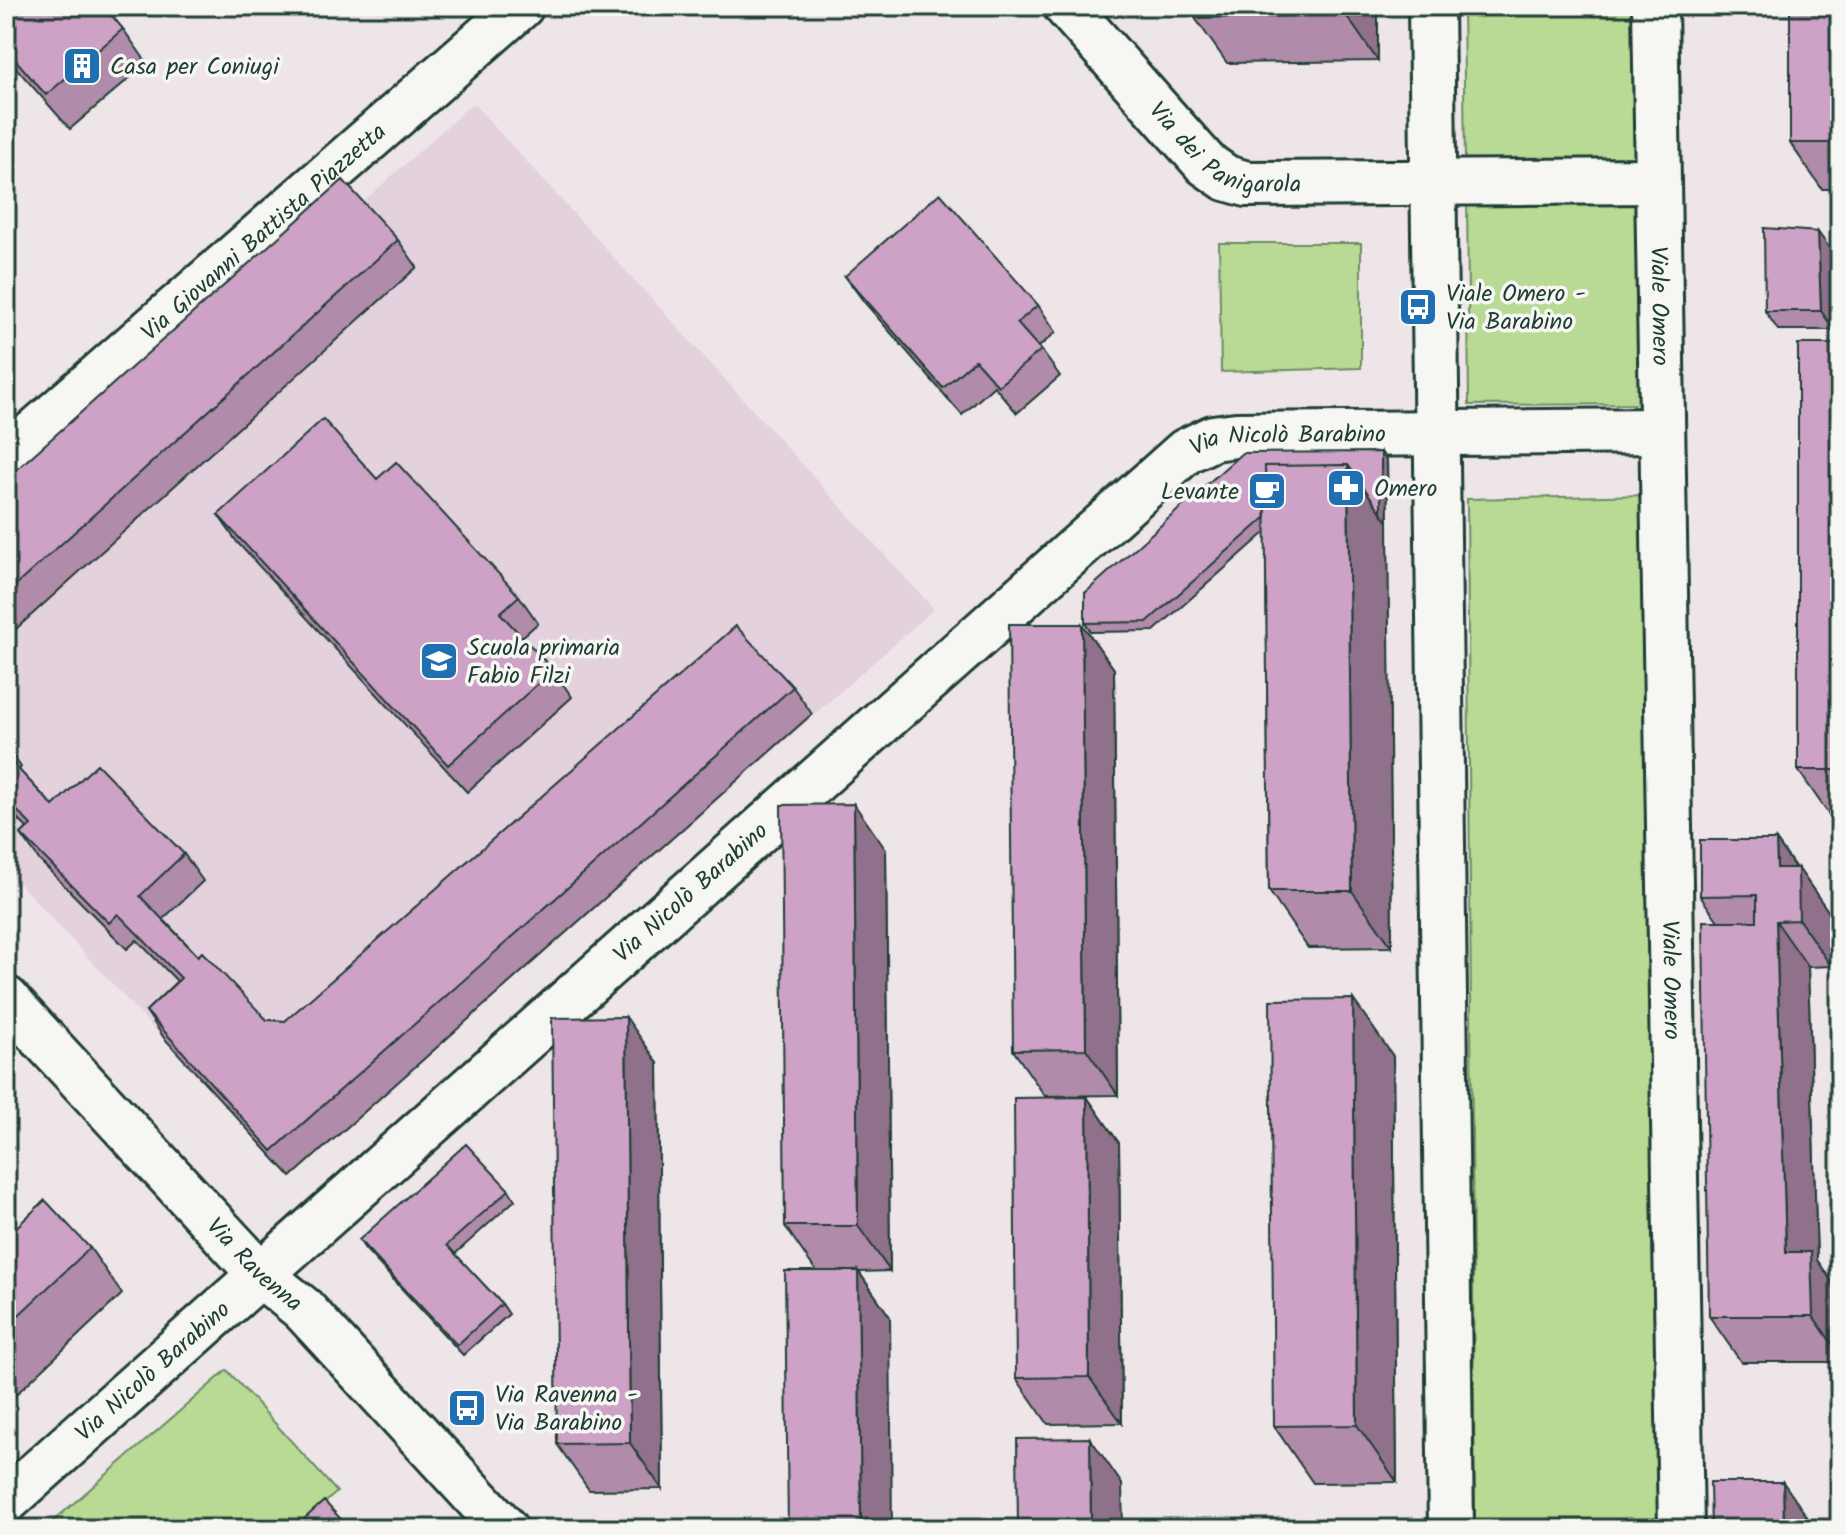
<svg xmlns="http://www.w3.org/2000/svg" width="1846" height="1535" viewBox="0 0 1846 1535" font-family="Kalam,sans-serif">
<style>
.built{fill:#e4d1de}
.green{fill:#b8da94;stroke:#6c8c64;stroke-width:2}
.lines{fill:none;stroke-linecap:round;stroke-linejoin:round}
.minor-casing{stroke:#1f3d34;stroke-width:50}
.minor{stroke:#f6f6f2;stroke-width:44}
.wall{fill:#b18baa;stroke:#1f3d34;stroke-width:2}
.shaded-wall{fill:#90718b;stroke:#1f3d34;stroke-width:2}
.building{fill:#cea2c6;stroke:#1f3d34;stroke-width:2}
.labels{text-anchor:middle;stroke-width:7;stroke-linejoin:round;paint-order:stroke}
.poi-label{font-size:24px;fill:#1f3d34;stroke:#f6f6f2;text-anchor:start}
.street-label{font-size:24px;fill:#1f3d34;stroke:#f6f6f2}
</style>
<rect width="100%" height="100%" fill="#eee5e9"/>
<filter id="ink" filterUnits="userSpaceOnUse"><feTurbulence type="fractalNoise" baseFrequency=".0125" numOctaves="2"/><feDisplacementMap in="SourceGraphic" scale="16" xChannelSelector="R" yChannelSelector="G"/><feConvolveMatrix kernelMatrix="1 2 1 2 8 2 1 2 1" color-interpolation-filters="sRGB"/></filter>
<g filter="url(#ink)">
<path class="built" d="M473,103L934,609L291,1177L6,869V523Z"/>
<path class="green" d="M1463,6H1639L1641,164H1465Z
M1640,192L1641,404L1469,405L1467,194Z
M1219,243H1361V368L1221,372Z
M1647,495L1662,1529H1475L1467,499Z
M227,1370L337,1492L295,1529H44Z"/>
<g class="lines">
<defs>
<g id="minor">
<path id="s1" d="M1066,6L1206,164L1226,178L1247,184L1657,181"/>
<path d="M1431,6L1451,1529"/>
<path id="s2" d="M1655,6L1681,1529"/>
<path id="s3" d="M6,457L521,6"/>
<path id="s4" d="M6,999L262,1276L303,1309L505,1529"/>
<path id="s5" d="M6,1501L1186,451L1213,438L1236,435L1661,431"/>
</g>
</defs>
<use href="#minor" class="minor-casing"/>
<use href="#minor" class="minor"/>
</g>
<path class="wall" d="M6,6L123,29L147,63L70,129L17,69L6,53Z
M1195,6H1378V61L1227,63L1195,18Z
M1840,6V189H1822L1790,143Z
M398,240L417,267L6,638V479Z
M1831,250L1834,330H1778L1765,311Z
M845,276L1038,305L1056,332L1039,347L1060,376L1017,413L994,386L962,415L864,302Z
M1840,344V816H1830L1798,770Z
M1381,452L1387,461L1392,947L1308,948L1269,891L1266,532L1154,631L1091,632L1085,623V593Z
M377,479L519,596L538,623L522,637L553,670L572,697L467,792L237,542L218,515Z
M1082,624L1114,669L1118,1095L1045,1096L1013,1050Z
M793,687L812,714L291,1177L164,1038L146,1011L177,981L137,940L127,949L40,861L21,834L27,828L6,807V746L21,767L19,770L53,806L184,854L203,881L163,919L198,956L267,1020L285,1021Z
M1776,840L1796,868H1798L1830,914L1831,966L1808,967L1817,1260L1840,1293V1362H1741L1709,1316L1718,921L1700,896Z
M886,850L890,1271L859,1272L890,1317L816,1271L785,1226Z
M1393,1056L1397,1482L1313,1483L1274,1426Z
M658,1063L662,1489L589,1490L557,1444Z
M1087,1097L1119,1143L1122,1423L1048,1424L1016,1378Z
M509,1190L515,1200L455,1254L502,1304L509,1314L463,1355L365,1249L359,1240Z
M6,1237L90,1248L122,1294L6,1404Z"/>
<path class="shaded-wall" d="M1346,6H1378V61L1346,15Z
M1818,232L1831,250L1834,330L1821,311Z
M1381,452L1387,461L1388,522L1381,512Z
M1348,465L1388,522L1392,947L1352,891Z
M1082,624L1114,669L1118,1095L1086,1049Z
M854,804L886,850L890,1271L858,1226Z
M1776,840L1798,872V868L1830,914L1831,966L1799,920L1777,868Z
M1776,921L1808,967L1817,1260L1840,1293V1355L1813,1316L1786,1252Z
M1353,999L1393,1056L1397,1482L1357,1425Z
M626,1017L658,1063L662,1489L630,1443Z
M1087,1097L1119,1143L1122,1423L1089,1377Z
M858,1271L890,1317L892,1529H861Z
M1090,1438L1122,1484L1123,1529H1091Z
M1783,1482L1815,1528V1529H1784Z"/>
<path class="building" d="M6,6H104L123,29L46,95L6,49Z
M1195,6H1346V15L1195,18Z
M1790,6H1840V143H1790Z
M343,180L398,240L6,594V479Z
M940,193L1038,305L1017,323L1041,350L998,386L975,360L943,388L845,276Z
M1764,228L1818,232L1821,311H1765Z
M1798,344H1840V770H1798Z
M323,419L377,479L396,462L519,596L500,613L553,670L448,765L218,515Z
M1381,452V512L1348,465L1265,466L1266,517L1147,622L1085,623V593L1242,453Z
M1348,465L1352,891H1269L1265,466Z
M1009,624H1082L1086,1049L1013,1050Z
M736,626L793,687L272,1151L146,1011L181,978L118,914L109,923L21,834L31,825L6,799V756L53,806L97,764L184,854L140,896L198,956L202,952L267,1020L285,1021Z
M854,804L858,1226H785L781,805Z
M1700,840H1776L1777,868H1798L1799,920L1776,921L1786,1252H1811L1813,1316H1709L1703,921H1757V895L1700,896Z
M1353,999L1357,1425L1274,1426L1270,1000Z
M626,1017L630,1443L557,1444L552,1018Z
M1087,1097L1089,1377L1016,1378L1014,1098Z
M466,1144L509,1190L447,1245L502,1304L457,1345L359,1240Z
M45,1200L90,1248L6,1327V1237Z
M785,1271H858L861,1529H788Z
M1090,1438L1091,1529H1018L1017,1439Z
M1710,1482H1783L1784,1529H1711Z
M324,1501L350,1529H293Z
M1338,1527V1529H1298V1528Z"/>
</g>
<defs>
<symbol id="building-square" viewBox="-11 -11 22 22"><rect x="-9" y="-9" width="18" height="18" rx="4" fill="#1f6fb2" stroke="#f6f6f2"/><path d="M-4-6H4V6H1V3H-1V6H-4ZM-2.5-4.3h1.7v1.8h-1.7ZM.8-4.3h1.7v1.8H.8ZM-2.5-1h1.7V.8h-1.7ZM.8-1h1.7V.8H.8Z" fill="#fff"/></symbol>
<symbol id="bus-square" viewBox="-11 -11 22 22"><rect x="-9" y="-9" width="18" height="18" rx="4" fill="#1f6fb2" stroke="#f6f6f2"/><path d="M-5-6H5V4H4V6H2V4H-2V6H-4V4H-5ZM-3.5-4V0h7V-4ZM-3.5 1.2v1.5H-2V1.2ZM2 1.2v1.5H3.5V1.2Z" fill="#fff"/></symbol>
<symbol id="pharmacy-square" viewBox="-11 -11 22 22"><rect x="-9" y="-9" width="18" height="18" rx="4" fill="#1f6fb2" stroke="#f6f6f2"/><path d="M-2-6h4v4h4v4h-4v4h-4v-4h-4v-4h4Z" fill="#fff"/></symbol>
<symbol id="cafe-square" viewBox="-11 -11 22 22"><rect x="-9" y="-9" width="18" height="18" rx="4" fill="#1f6fb2" stroke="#f6f6f2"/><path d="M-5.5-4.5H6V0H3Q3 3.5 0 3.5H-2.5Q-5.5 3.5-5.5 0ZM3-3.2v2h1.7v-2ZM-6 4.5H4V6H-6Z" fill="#fff"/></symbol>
<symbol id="school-square" viewBox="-11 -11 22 22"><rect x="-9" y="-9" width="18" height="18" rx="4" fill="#1f6fb2" stroke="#f6f6f2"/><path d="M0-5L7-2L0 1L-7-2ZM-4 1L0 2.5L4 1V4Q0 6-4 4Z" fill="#fff"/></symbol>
</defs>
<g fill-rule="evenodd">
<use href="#building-square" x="60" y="44" width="44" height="44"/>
<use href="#bus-square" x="1396" y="285" width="44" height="44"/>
<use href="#pharmacy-square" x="1324" y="466" width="44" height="44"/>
<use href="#cafe-square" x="1245" y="469" width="44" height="44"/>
<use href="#school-square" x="417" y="639" width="44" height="44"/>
<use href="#bus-square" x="445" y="1386" width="44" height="44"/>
</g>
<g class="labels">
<g class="poi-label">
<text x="110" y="74">Casa per Coniugi</text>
<text x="1446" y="301">Viale Omero -<tspan x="1446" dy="28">Via Barabino</tspan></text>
<text x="1374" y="496">Omero</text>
<text x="1239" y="499" text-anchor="end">Levante</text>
<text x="467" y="655">Scuola primaria<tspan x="467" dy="28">Fabio Filzi</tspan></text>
<text x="495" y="1402">Via Ravenna -<tspan x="495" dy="28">Via Barabino</tspan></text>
</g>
<g class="street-label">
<text dy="8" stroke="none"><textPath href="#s1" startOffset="222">Via dei Panigarola</textPath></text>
<text dy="8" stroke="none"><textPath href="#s3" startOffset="342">Via Giovanni Battista Piazzetta</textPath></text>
<text dy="8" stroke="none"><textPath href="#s2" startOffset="300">Viale Omero</textPath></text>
<text dy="8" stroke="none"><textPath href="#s5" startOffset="1684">Via Nicolò Barabino</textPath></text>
<text dy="8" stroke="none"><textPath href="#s5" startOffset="916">Via Nicolò Barabino</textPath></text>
<text dy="8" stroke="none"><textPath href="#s2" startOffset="974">Viale Omero</textPath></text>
<text dy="8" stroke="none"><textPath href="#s4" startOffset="364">Via Ravenna</textPath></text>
<text dy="8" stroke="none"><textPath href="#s5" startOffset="196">Via Nicolò Barabino</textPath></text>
</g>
</g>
<rect width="1846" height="1535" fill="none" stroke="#f6f6f2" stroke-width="32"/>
<rect x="16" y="16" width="1814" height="1503" fill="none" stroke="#1f3d34" stroke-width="3" filter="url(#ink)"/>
</svg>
